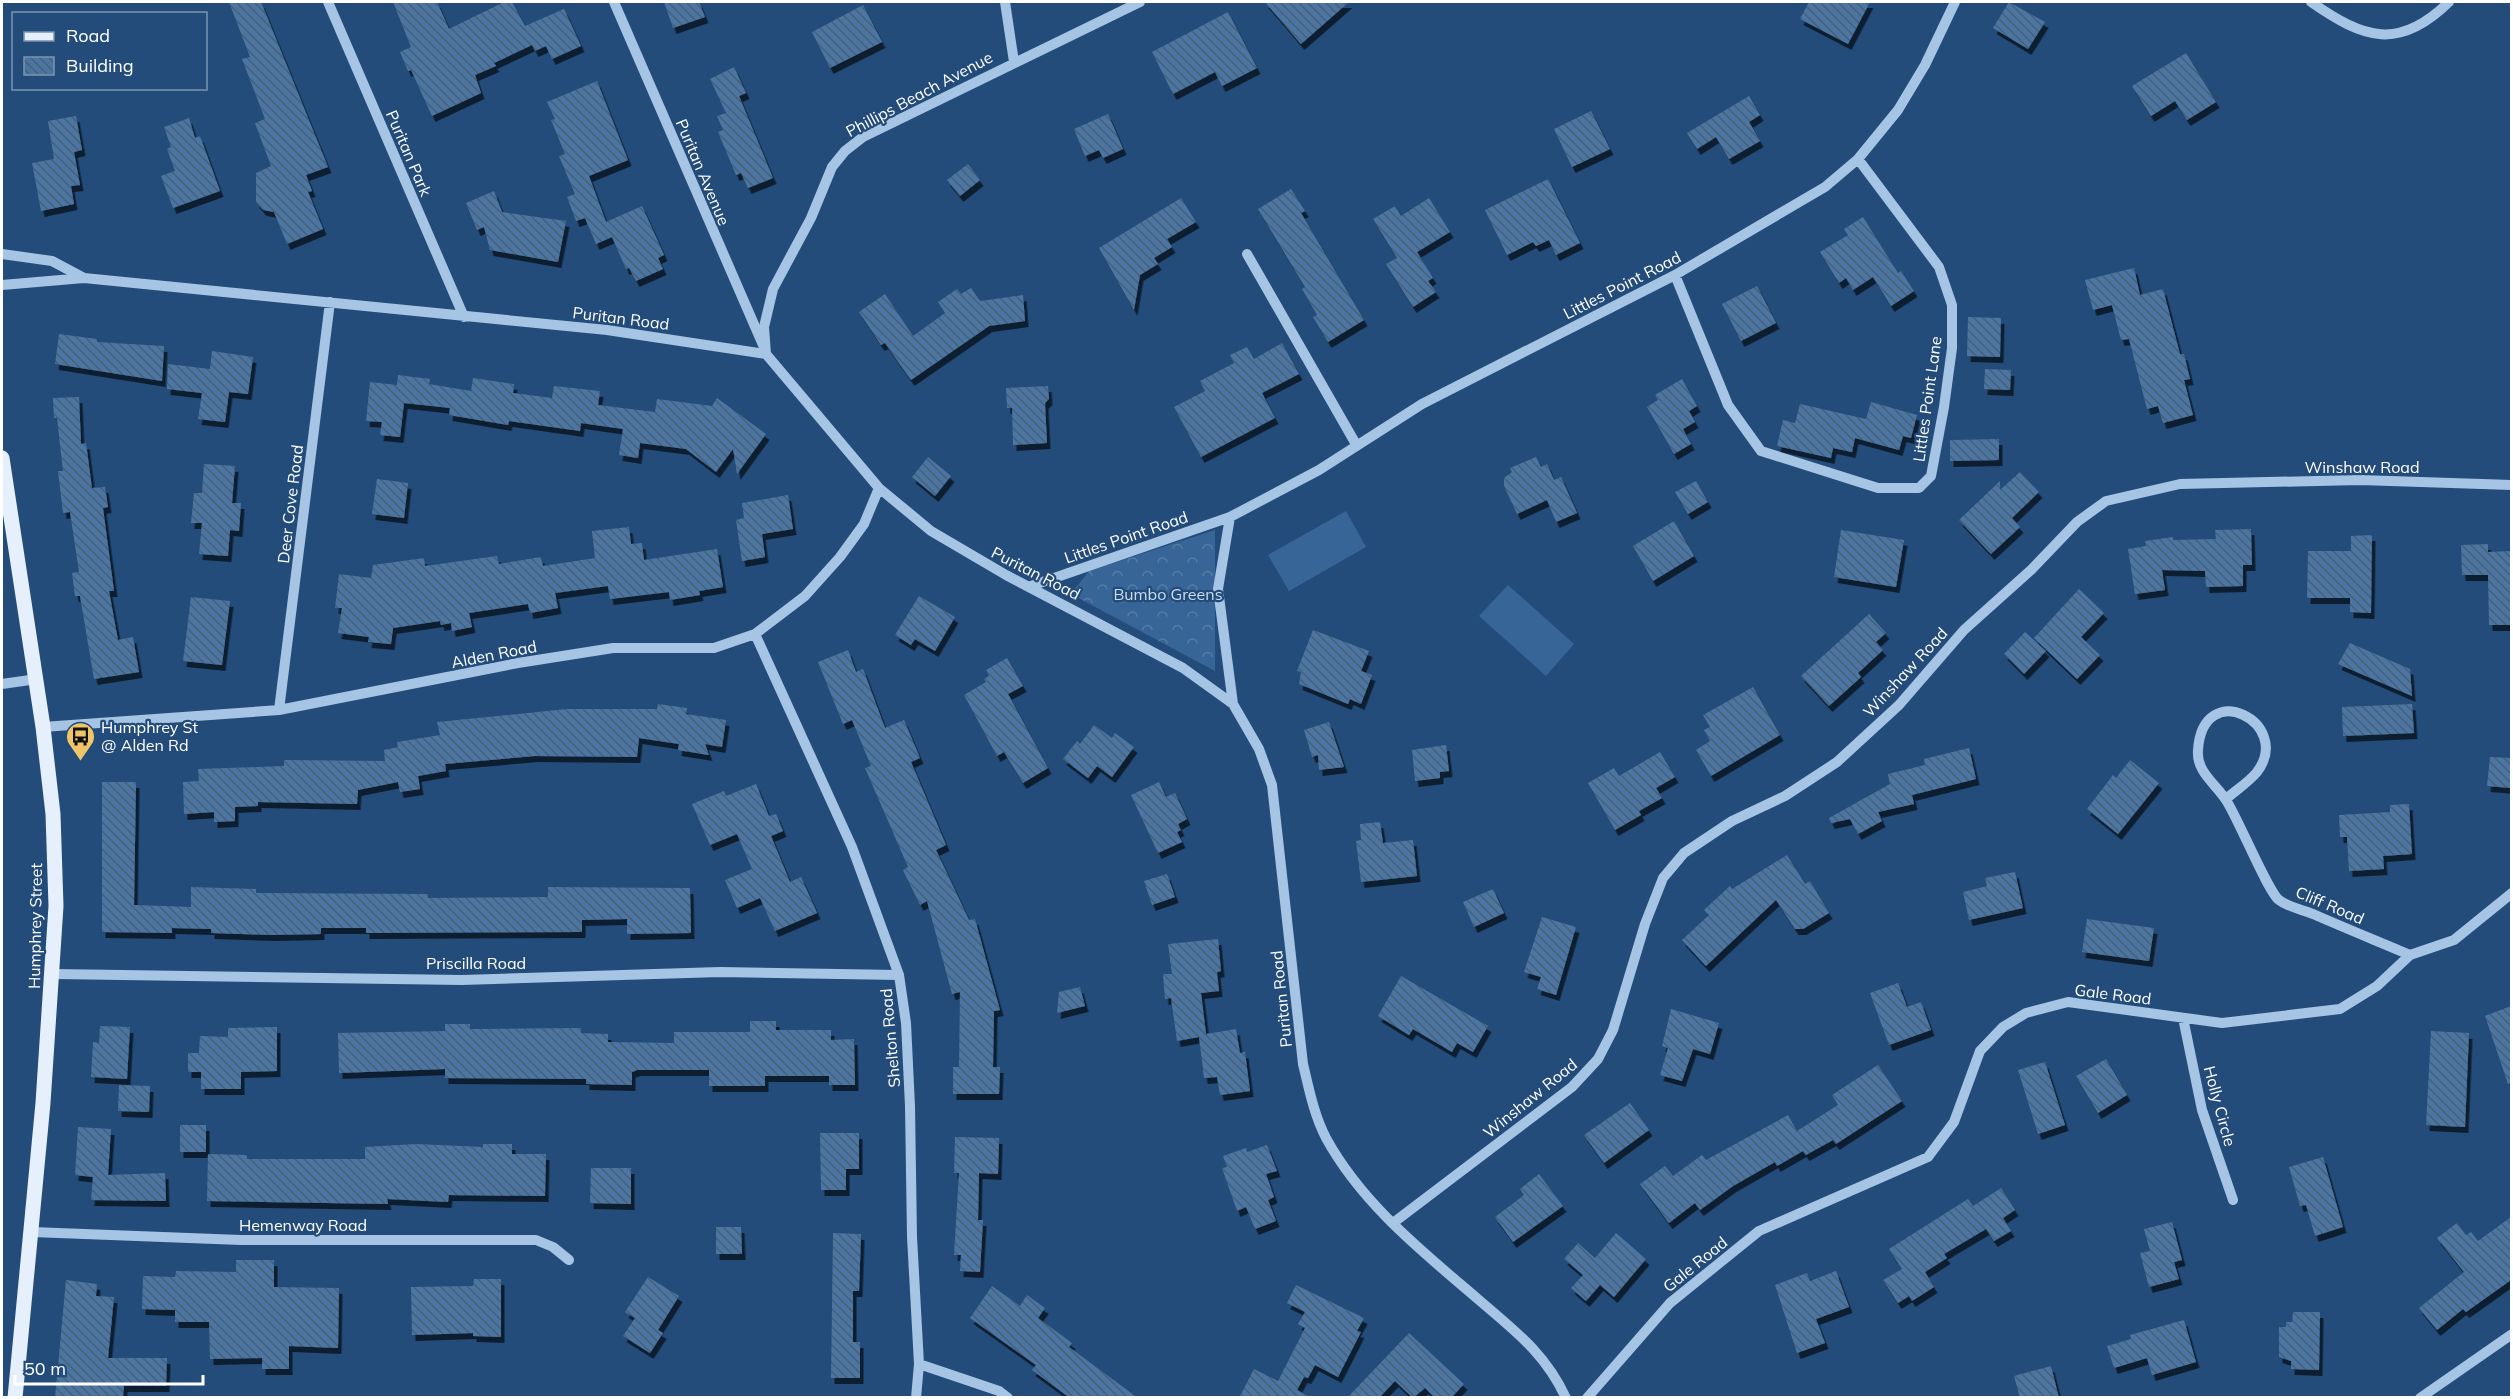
<svg xmlns="http://www.w3.org/2000/svg" width="2513" height="1399" viewBox="0 0 2513 1399" font-family="Mulish,sans-serif">
<style>
.forest{fill:url(#forest-crowns)}
.pitch{fill:#376598}
.building{fill:url(#building-back-hatch);filter:url(#shadow)}
.lines{fill:none;stroke-linecap:round;stroke-linejoin:round}
.minor{stroke:#a6c4e4;stroke-width:10}
.major{stroke:#e6effc;stroke-width:15}
.labels{text-anchor:middle;stroke-width:4.5;stroke-linejoin:round;paint-order:stroke}
.street-label{font-size:16px;fill:#fff;stroke:#234c7a}
.park-label{font-size:16px;fill:#c9ddf4;stroke:#234c7a}
.poi-label{font-size:16px;fill:#fff;stroke:#234c7a;text-anchor:start}
</style>
<defs>
<pattern id="forest-crowns" width="20" height="18" patternUnits="userSpaceOnUse" patternTransform="scale(1.5)"><rect width="20" height="18" fill="#376598"/><path d="M2 6a3 3 0 1 1 6 0M12 15a3 3 0 1 1 6 0" fill="none" stroke="#557ca7"/></pattern>
<pattern id="building-back-hatch" width="6" height="6" patternUnits="userSpaceOnUse" patternTransform="scale(1.5)"><rect width="6" height="6" fill="#4b76a3"/><path d="M-1 5l2 2M0 0l6 6M5-1l2 2" fill="none" stroke="#4c5f73"/></pattern>
<filter id="shadow"><feDropShadow dx="3.5" dy="6" stdDeviation="0" flood-color="#0009"/></filter>
</defs>
<rect width="100%" height="100%" fill="#234c7a"/>
<path class="forest" d="M1215,530V671L1071,594L1089,571Z"/>
<path class="pitch" d="M1346,511L1366,547L1289,591L1268,555Z
M1508,585L1574,644L1546,676L1479,616Z"/>
<path class="building" d="M229,2H261L328,167L306,175L312,191L308,192L323,229L287,244L274,212L263,210L256,202V173L271,166L255,123L265,119L242,59L250,57Z
M393,2H437L449,29L504,2H512L525,26L564,9L581,46L552,59L546,46L535,51L532,45L494,63L496,66L475,75L481,93L432,116L411,70L408,71L400,52L411,47Z
M664,2H699L705,17L673,28Z
M1265,2H1349L1301,44Z
M1809,2H1870L1848,44L1800,19Z
M2009,2L2045,22L2028,49L1993,28Z
M863,5L882,42L830,68L812,32Z
M1228,12L1257,68L1222,86L1215,72L1173,94L1152,52Z
M2186,53L2216,102L2187,120L2175,101L2151,116L2132,86Z
M734,67L746,93L739,96L773,178L748,188L741,173L736,175L718,132L723,130L717,116L726,113L710,79Z
M597,81L628,160L589,176L606,222L642,206L664,255L658,258L663,269L636,281L629,268L626,269L612,237L596,244L585,218L576,221L567,197L575,194L559,156L565,154L551,120L555,119L547,102Z
M1749,96L1760,115L1749,122L1760,141L1729,159L1716,137L1697,149L1687,133Z
M1591,111L1610,149L1572,167L1554,129Z
M1108,114L1123,149L1103,158L1099,150L1085,156L1074,129Z
M76,116L82,150L74,152L80,185L71,186L74,204L41,211L32,163L54,159L48,121Z
M189,118L195,138L200,136L220,191L173,208L161,176L175,171L167,149L171,147L164,127Z
M968,164L980,180L960,196L947,180Z
M1548,179L1580,243L1556,255L1549,240L1536,246L1533,242L1507,255L1485,210Z
M1291,189L1305,211L1301,213L1364,320L1328,342L1313,317L1317,315L1302,289L1305,287L1258,209Z
M494,191L502,212L566,221L558,262L490,250L484,227L477,230L466,203Z
M1181,198L1196,222L1167,239L1172,247L1154,258L1158,264L1140,275L1134,310L1099,248Z
M1429,198L1450,232L1417,252L1433,278L1428,281L1436,292L1413,307L1386,264L1397,258L1373,219L1395,206L1401,216Z
M1863,217L1898,273L1901,271L1914,291L1891,306L1873,277L1853,290L1846,278L1839,283L1820,252L1848,235L1844,229Z
M2134,268L2140,295L2163,289L2180,354H2184L2190,379L2184,380L2193,415L2163,423L2158,406L2147,409L2129,339L2121,340L2112,305L2093,310L2085,280Z
M1757,286L1776,323L1741,341L1722,304Z
M971,288L980,301L1023,295L1025,321L989,326L911,380L885,343L881,345L859,312L885,294L913,336L945,313L938,302L957,289L961,294Z
M1968,317L2001,318L2000,357L1967,356Z
M59,334L97,339V342L164,346L162,381L55,364Z
M1282,343L1299,374L1262,393L1275,418L1201,457L1174,407L1205,391L1200,381L1234,363L1230,355L1247,347L1254,359Z
M212,351L253,357L248,394L229,392L225,422L198,419L202,393L167,389L168,364L210,369Z
M1985,369L2011,370L2010,390L1984,389Z
M398,375L430,379L429,384L471,391L473,378L514,384L513,393L552,398L554,386L600,391L598,405L655,412L657,399L712,406L717,398L766,434L737,474L733,449L716,472L686,449L640,443L638,458L619,455L623,429L581,423L580,431L509,421L508,425L449,415L450,408L404,403L400,437L380,435L382,422L366,421L370,382L397,385Z
M1682,379L1697,406L1689,411L1695,422L1683,429L1691,444L1674,454L1647,407L1658,400L1655,395Z
M1048,386L1049,399L1045,403L1047,443L1013,445L1012,408H1007L1006,388Z
M79,397L81,444L86,443L92,488L105,487L108,507L103,508L114,591H109L118,640L133,637L139,672L94,679L80,596H75L72,573L79,572L70,512L63,513L58,471H63L57,418H54L53,398Z
M1871,402L1917,415L1911,438L1903,436L1899,450L1855,438L1852,452L1833,448L1831,458L1777,446L1783,420L1795,423L1800,404L1866,419Z
M1999,439V460L1950,461V440Z
M928,457L951,476L935,496L912,477Z
M1536,457L1541,467L1547,464L1554,480L1561,477L1577,513L1556,522L1547,500L1517,514L1504,486V478L1512,472L1510,468Z
M204,464L235,466L232,503H241L239,531L230,530L228,556L199,554L202,523H191L194,493H202Z
M2020,472L2039,492L2012,518L2020,527L1991,554L1959,520L2000,481V490Z
M377,479L408,483L404,518L372,514Z
M1696,481L1708,502L1688,514L1675,492Z
M788,495L793,529L762,534L765,557L742,561L736,520L744,518L742,503Z
M1674,521L1694,556L1653,581L1633,546Z
M629,527L631,544L642,543L644,560L717,549L723,587L699,591L700,595L670,600L669,592L610,599L608,586L555,593L558,608L530,613L528,604L469,613L472,627L452,631L451,623L441,625L440,621L393,628L391,644L368,642L369,637L338,633L342,608H335L339,574L371,578L373,565L424,558L425,566L497,556L499,564L541,557L543,566L595,558L592,531Z
M2251,529L2252,565H2243V586L2206,587L2205,571L2162,570L2165,590L2135,594L2128,549L2146,546L2145,541L2173,537V540L2216,539L2215,530Z
M1841,530L1904,540L1896,587L1834,577Z
M2372,535L2371,613L2350,612V598H2307L2308,551H2351V536Z
M2488,544V552L2511,551V625H2489L2488,575H2462L2461,545Z
M2079,589L2104,613L2081,637L2100,655L2077,679L2034,638Z
M919,596L955,617L935,651L915,639L911,645L895,635Z
M191,597L230,601L222,665L183,661Z
M1869,614L1886,633L1876,642L1883,650L1858,673L1861,677L1829,706L1801,676Z
M1313,630L1369,651L1361,671L1372,675L1361,704L1350,699L1348,704L1299,684L1301,672L1297,671Z
M2025,632L2046,651L2024,674L2004,654Z
M2350,643L2410,669L2412,696L2338,664Z
M848,650L856,672L863,669L885,728L904,720L920,758L911,762L946,845L936,850L969,920L975,919L1000,1010L994,1011L993,1067H1000L999,1094H953V1067H959L960,992L952,994L927,901L920,905L903,870L908,867L865,768L871,766L852,720L843,724L818,662Z
M1007,658L1023,686L1008,694L1048,768L1023,783L1004,752L997,756L964,695L986,682L984,679L989,676L986,670Z
M1753,687L1780,735L1711,776L1696,750L1710,741L1704,730L1710,727L1703,715Z
M658,704L687,708L686,714L726,720L722,747L705,744L709,755L678,750L679,744L639,738L637,757L535,756L445,764L446,771L418,776L420,789L400,792L398,782L358,790L357,804L258,802V806L235,807V821L214,822V812L184,814L183,782L199,781L198,769L284,766V760L385,761L384,750L398,747L397,742L440,735L437,722L567,709H657Z
M2412,704L2414,733L2343,736L2342,707Z
M1329,722L1344,767L1319,770L1318,755L1312,757L1304,730Z
M1094,725L1112,738L1115,733L1134,747L1112,777L1097,766L1088,778L1063,759L1077,741L1080,744Z
M1446,745L1449,771L1440,772V778L1415,781L1412,750Z
M1969,748L1976,779L1912,795L1914,804L1878,812L1882,821L1858,834L1850,819L1831,823L1829,818L1890,784L1888,774L1925,765L1924,759Z
M1660,752L1675,777L1656,788L1662,798L1639,811L1641,815L1615,830L1588,783L1614,768L1619,776Z
M2490,757L2511,758V788L2487,786Z
M2130,760L2159,783L2118,834L2087,809L2113,775L2116,778Z
M102,782H136L134,905L191,907V887L256,889V893L428,894V898L548,897V887L690,888L691,933L627,934V919L582,920V932L366,933V928H321V934L272,935L211,933V929L172,928V933L102,932Z
M1159,782L1166,797L1175,793L1187,819L1178,824L1181,830L1177,832L1182,842L1158,853L1131,795Z
M756,784L769,816L776,814L783,831L771,836L790,882L801,877L817,913L775,931L760,898L737,908L725,880L752,869L737,834L710,845L692,804L724,791L726,796Z
M2409,804L2412,854L2383,856L2384,869L2349,871L2347,837H2340L2339,815L2390,812V805Z
M1380,822L1383,843L1413,840L1417,876L1361,882L1356,841L1361,840L1360,824Z
M1787,855L1805,884L1810,881L1829,913L1803,929H1795L1776,900L1706,966L1682,940L1709,915L1704,910L1730,886L1732,889Z
M2015,872L2023,908L1969,920L1963,892L1987,886L1985,878Z
M1167,874L1175,897L1152,905L1144,881Z
M1493,889L1504,913L1474,927L1463,902Z
M1542,917L1576,927L1556,995L1537,989L1541,977L1524,972Z
M2087,919L2154,928L2149,961L2082,952Z
M1218,939L1221,971L1217,972L1219,991L1201,993L1206,1034L1236,1029L1240,1053L1245,1052L1250,1091L1220,1095L1217,1077L1204,1078L1199,1037L1177,1041L1171,998L1165,999L1163,974H1172L1168,944Z
M1401,976L1488,1026L1473,1052L1457,1043L1452,1052L1413,1029L1409,1035L1378,1016Z
M1898,983L1907,1007L1921,1002L1931,1030L1889,1045L1870,993Z
M1080,987L1085,1006L1057,1013L1059,992Z
M2511,1006V1083L2508,1084L2485,1016Z
M1671,1009L1719,1023L1710,1054L1693,1049L1682,1081L1660,1075L1668,1048L1662,1046Z
M750,1021H776V1030H831V1040L854,1039L855,1085H829V1076H765V1086H709V1070H637L632,1072V1085L586,1084V1079L445,1078V1069L339,1073L338,1033L445,1031V1024H470V1029L581,1028V1033L608,1034V1042L674,1043V1032H750Z
M100,1026L130,1027L127,1079L91,1077L93,1042L99,1043Z
M277,1027V1071L241,1072V1089H201V1072H188V1053H199L200,1036L228,1037V1028Z
M2431,1031L2469,1033L2465,1127L2426,1125Z
M2106,1059L2127,1095L2098,1113L2076,1076Z
M2045,1062L2065,1125L2038,1134L2018,1070Z
M1878,1065L1902,1101L1836,1144L1833,1140L1806,1155L1803,1151L1777,1166L1775,1162L1733,1186L1700,1210L1695,1203L1669,1223L1640,1184L1665,1166L1673,1176L1702,1155L1706,1160L1788,1115L1797,1131L1838,1105L1832,1095Z
M119,1085L150,1086L149,1112L118,1111Z
M1630,1103L1649,1130L1604,1163L1584,1135Z
M180,1125H206V1152H180Z
M78,1127L111,1129L108,1175L165,1173L166,1201L91,1200L93,1177L75,1175Z
M820,1133H859V1169H846V1190H821Z
M955,1137L999,1138L998,1174L979,1173L978,1220H983L980,1272L960,1271L961,1255H954L959,1173H954Z
M416,1144L483,1147V1144H512V1154H546L545,1196L449,1195L448,1202L387,1199L388,1204L207,1201L208,1154L247,1155V1159H365V1147Z
M1267,1145L1277,1171L1266,1174L1274,1197L1268,1200L1276,1221L1255,1229L1246,1207L1237,1211L1222,1168L1227,1167L1223,1156L1246,1148L1247,1152Z
M2323,1157L2343,1227L2315,1236L2306,1205L2300,1206L2289,1167Z
M591,1168H631V1204L590,1203Z
M1539,1174L1563,1206L1513,1242L1495,1217L1524,1195L1520,1189Z
M2001,1188L2015,1210L2003,1218L2011,1231L1994,1241L1986,1229L1944,1254L1947,1258L1925,1272L1934,1287L1912,1301L1909,1296L1898,1303L1883,1280L1902,1269L1889,1249L1968,1199L1973,1206Z
M2511,1217V1280L2466,1312L2463,1309L2437,1330L2419,1308L2464,1272L2437,1238L2457,1223L2466,1235L2471,1232L2478,1241Z
M2172,1222L2182,1260L2174,1262L2179,1279L2149,1287L2140,1253L2150,1251L2144,1229Z
M716,1227H741L742,1254H716Z
M833,1233L861,1234L859,1291H853V1342H860V1378H831Z
M1616,1233L1646,1259L1614,1297L1600,1285L1586,1301L1571,1288L1583,1275L1564,1259L1578,1243L1595,1258Z
M236,1260H274V1287L339,1288L338,1348L289,1346V1369H262V1358L210,1359L209,1322H175V1310L142,1309L143,1276L175,1277L176,1271L236,1272Z
M1836,1271L1849,1307L1816,1319L1825,1343L1797,1353L1775,1285L1807,1273L1810,1281Z
M648,1277L679,1296L658,1330L663,1333L650,1353L623,1336L635,1318L625,1312Z
M474,1279H501V1337L473,1336V1333L412,1335L411,1287L473,1286Z
M66,1280L97,1284L96,1296L114,1297L108,1358H167L166,1386H124L123,1398H55Z
M1296,1285L1364,1318L1357,1331L1361,1332L1338,1377L1315,1365L1308,1378L1304,1377L1297,1390L1312,1398H1239L1254,1369L1278,1381L1305,1328L1298,1324L1305,1312L1287,1303Z
M992,1286L1020,1306L1027,1295L1045,1308L1038,1318L1072,1343L1069,1347L1138,1398H1070L1032,1370L1036,1365L970,1318Z
M2293,1312H2320L2319,1370L2291,1369V1361L2279,1357V1327H2286V1322H2292Z
M2184,1320L2196,1362L2152,1375L2147,1358L2114,1368L2107,1346L2131,1339L2130,1335Z
M1409,1333L1464,1384L1451,1398H1435L1425,1388L1413,1398L1395,1381L1379,1398H1347Z
M2051,1366L2059,1398H2020L2014,1376Z"/>
<g class="lines">
<path class="minor" d="M328,2L464,317
M614,2L763,345
M1005,2L1014,62
M2311,2C2364,39 2399,51 2449,2
M2,254L52,261L84,278
M1247,254L1357,446
M1675,275L1728,405L1761,451L1878,488H1919L1931,476L1944,407L1952,348V305L1939,267L1858,159
M2,285L84,278L607,330L766,354L879,488L931,531L1006,575L1183,668L1233,704L1259,749L1272,785L1303,1064C1309,1089 1314,1115 1326,1138C1362,1204 1423,1252 1479,1300C1515,1331 1545,1353 1566,1398
M766,354L764,327L773,289L811,218L832,167L845,151L863,137L1140,2
M1230,517L1218,589L1233,704
M1031,586L1230,517L1319,470L1422,404L1675,275L1825,187L1858,159L1898,110L1925,65L1955,2
M755,634L852,847L899,975L906,1023L910,1106L912,1237L919,1364L916,1398
M2,684L37,679
M279,710L330,302
M43,727L279,710L518,663L613,648H714L755,634L805,596L840,557L864,524L879,488
M2226,799C2235,791 2249,782 2257,772C2294,723 2203,676 2198,750C2196,772 2216,784 2226,800C2238,818 2268,892 2279,900C2288,907 2303,910 2313,914C2345,928 2377,941 2410,955
M54,974L462,980L720,972L899,975
M2183,1018L2202,1110L2233,1200
M1393,1223L1572,1087L1598,1059L1613,1030L1645,924L1663,878L1684,853L1732,821L1785,796L1837,762L1899,705L1964,630L2031,570L2077,522L2106,501L2180,484L2360,480L2512,485
M32,1232L241,1240H536L553,1247L569,1260
M919,1364L999,1391L1008,1398
M1587,1398L1670,1303L1759,1231L1928,1157L1954,1122L1980,1051L2003,1027L2026,1013L2068,1002L2222,1023L2340,1009L2377,986L2410,955L2454,940L2512,893
M2420,1398L2512,1334"/>
<path class="major" d="M2,458L43,727L53,814L56,906L43,1103L15,1398"/>
</g>
<defs>
<symbol id="bus-pin" viewBox="-11 -11 22 30"><path d="M0 17L-7.5 6A9.5 9.5 0 1 1 7.5 6Z" fill="#efc569" stroke="#234c7a"/><path d="M-5-6H5V4H4V6H2V4H-2V6H-4V4H-5ZM-3.5-4V0h7V-4ZM-3.5 1.2v1.5H-2V1.2ZM2 1.2v1.5H3.5V1.2Z" fill="#111"/></symbol>
</defs>
<g fill-rule="evenodd">
<use href="#bus-pin" x="64" y="720" width="33" height="45"/>
</g>
<g class="labels">
<g class="street-label">
<text transform="translate(919 94) rotate(-28)" y="6">Phillips Beach Avenue</text>
<text transform="translate(409 153) rotate(67)" y="6">Puritan Park</text>
<text transform="translate(703 172) rotate(67)" y="6">Puritan Avenue</text>
<text transform="translate(1622 285) rotate(-27)" y="6">Littles Point Road</text>
<text transform="translate(621 318) rotate(7)" y="6">Puritan Road</text>
<text transform="translate(1927 399) rotate(-82)" y="6">Littles Point Lane</text>
<text x="2362" y="473">Winshaw Road</text>
<text transform="translate(290 504) rotate(-83)" y="6">Deer Cove Road</text>
<text transform="translate(1126 537) rotate(-19)" y="6">Littles Point Road</text>
<text transform="translate(1036 573) rotate(27)" y="6">Puritan Road</text>
<text transform="translate(494 654) rotate(-11)" y="6">Alden Road</text>
<text transform="translate(1905 672) rotate(-47)" y="6">Winshaw Road</text>
<text transform="translate(2330 905) rotate(23)" y="6">Cliff Road</text>
<text transform="translate(35 926) rotate(-89)" y="6">Humphrey Street</text>
<text x="476" y="969">Priscilla Road</text>
<text transform="translate(2113 994) rotate(7)" y="6">Gale Road</text>
<text transform="translate(1281 999) rotate(-96)" y="6">Puritan Road</text>
<text transform="translate(890 1038) rotate(-95)" y="6">Shelton Road</text>
<text transform="translate(1530 1098) rotate(-39)" y="6">Winshaw Road</text>
<text transform="translate(2220 1106) rotate(75)" y="6">Holly Circle</text>
<text x="303" y="1231">Hemenway Road</text>
<text transform="translate(1695 1264) rotate(-39)" y="6">Gale Road</text>
</g>
<g class="park-label">
<text x="1168" y="600">Bumbo Greens</text>
</g>
<g class="poi-label">
<text x="101" y="733">Humphrey St<tspan x="101" dy="18">@ Alden Rd</tspan></text>
</g>
</g>
<rect width="2513" height="1399" fill="none" stroke="#ffffff" stroke-width="6"/>
<rect x="12" y="12" width="195" height="78" fill="#234c7a" stroke="#7b94af" stroke-width="1.5"/>
<rect x="24" y="32" width="30" height="9" fill="#e6effc" stroke="#7b94af" stroke-width="1.5"/>
<text x="66" y="42" font-size="18" fill="#ffffff">Road</text>
<rect x="24" y="57" width="30" height="18" fill="url(#building-back-hatch)" stroke="#7b94af" stroke-width="1.5"/>
<text x="66" y="72" font-size="18" fill="#ffffff">Building</text>
<path d="M15 1375v9h188v-9" fill="none" stroke="#ffffff" stroke-width="3"/>
<text x="24" y="1375" font-size="18" fill="#ffffff" stroke="#234c7a" stroke-width="4.5" paint-order="stroke">50 m</text>
</svg>
